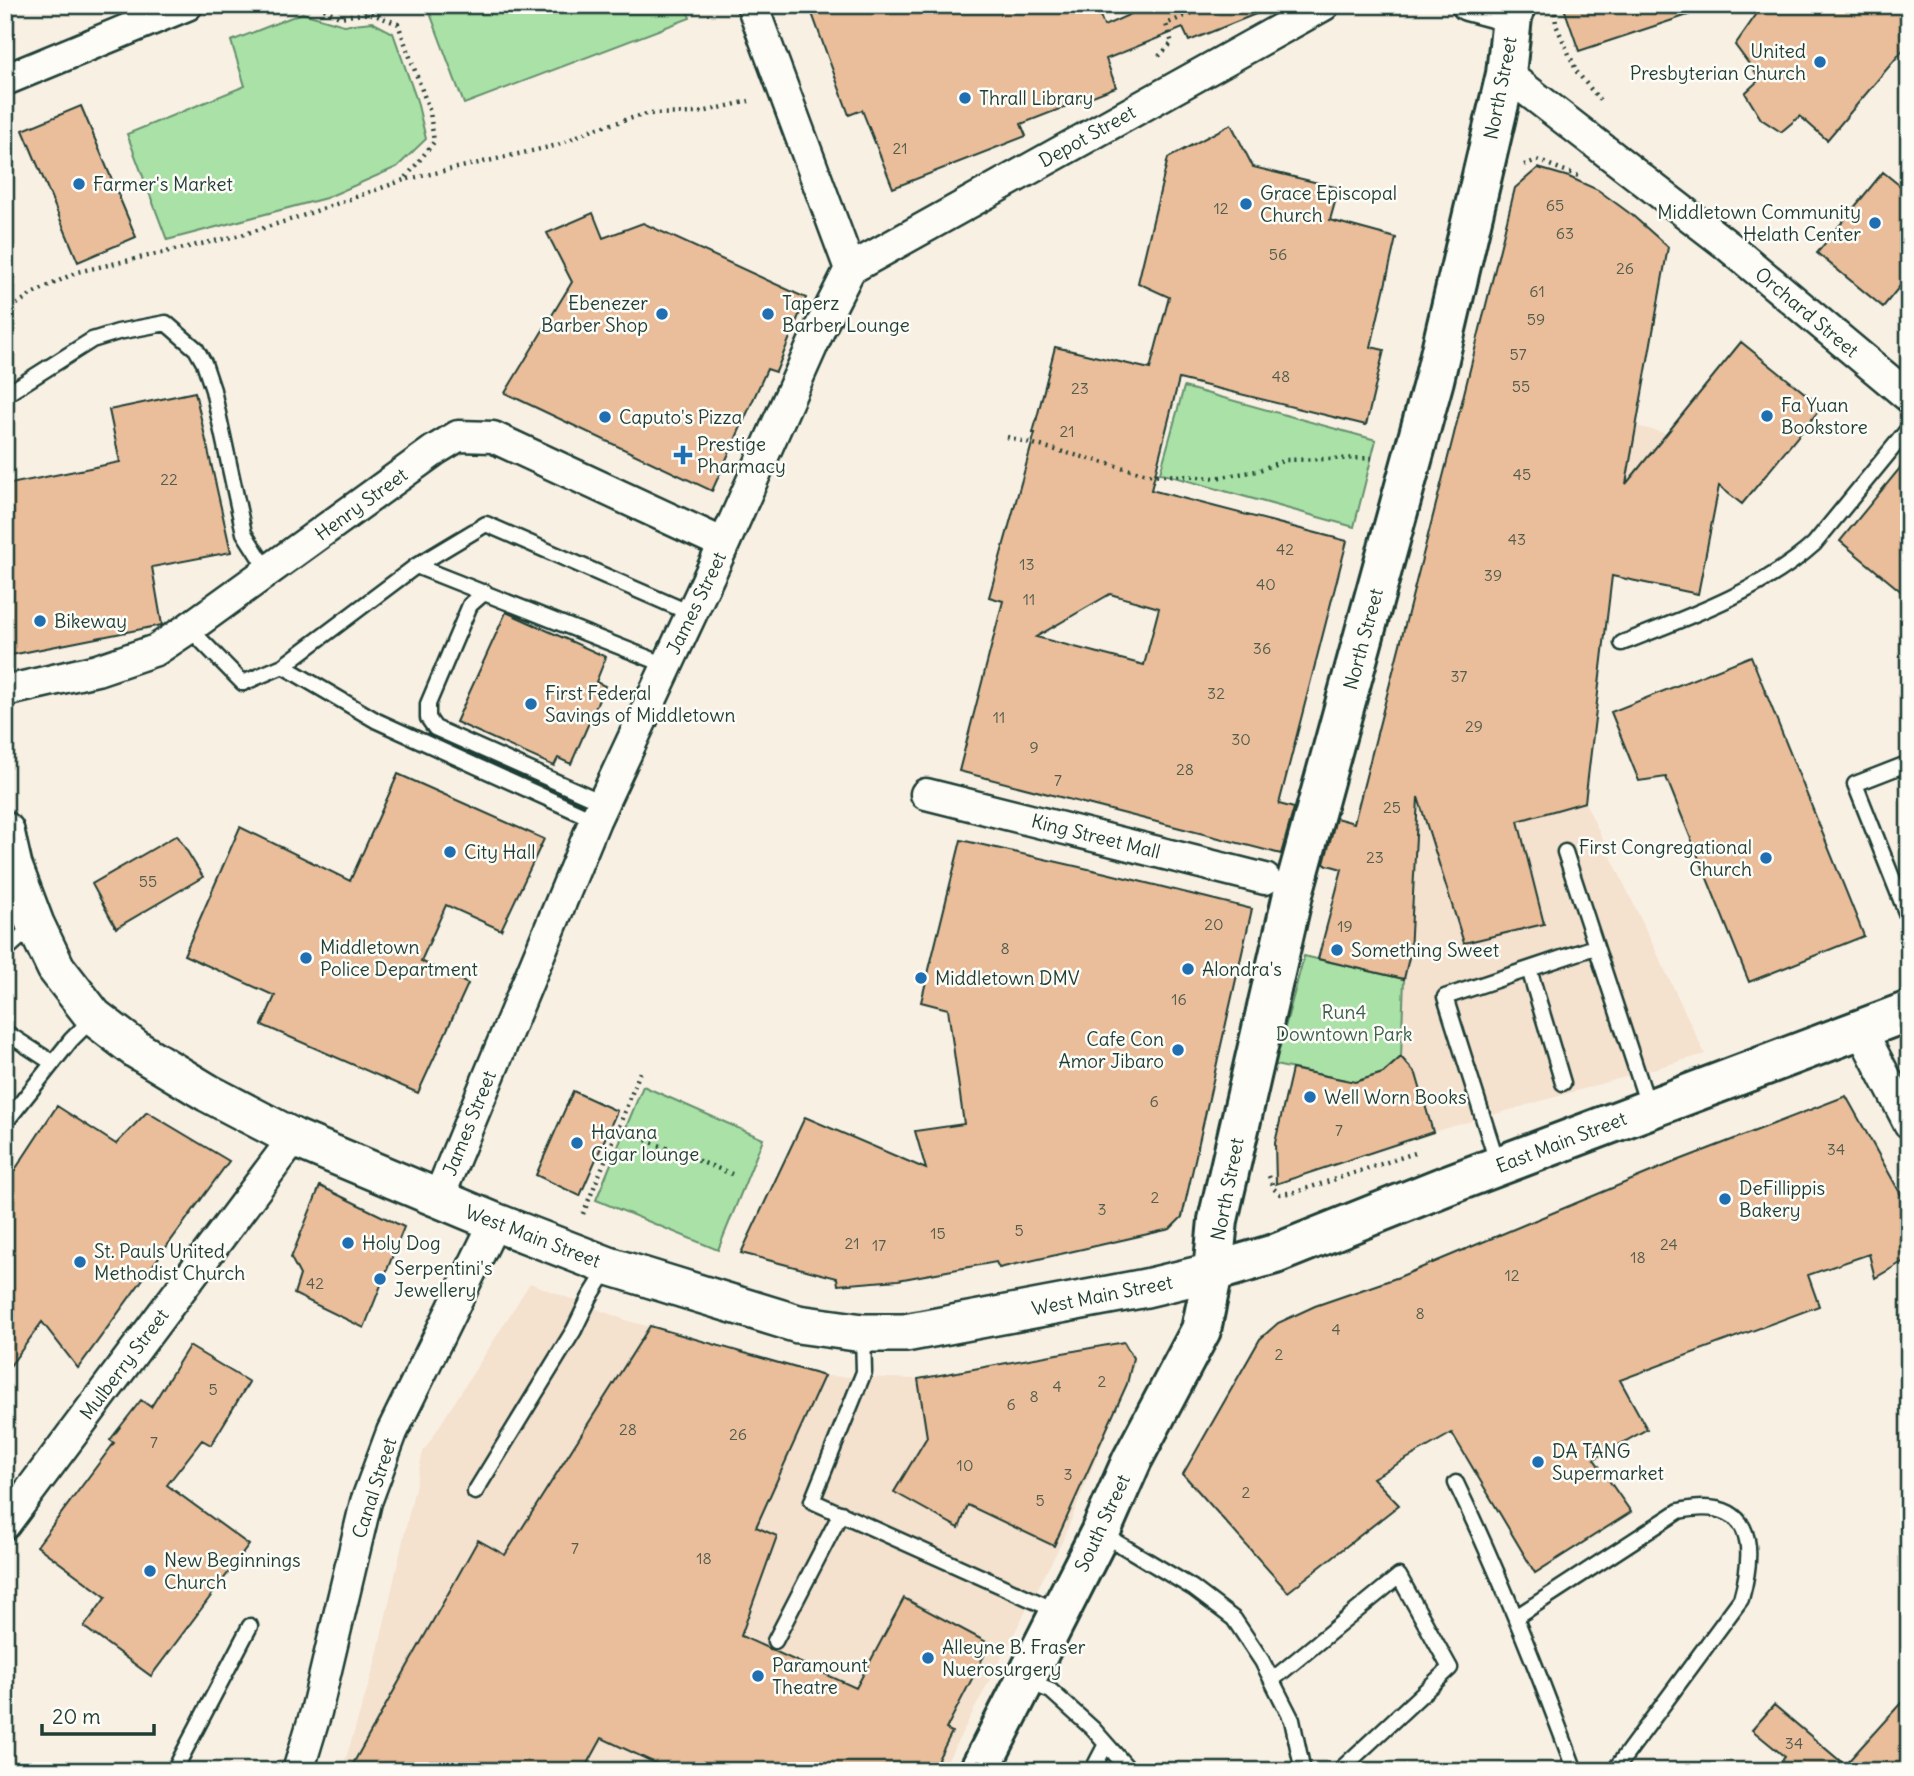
<svg xmlns="http://www.w3.org/2000/svg" width="1914" height="1776" viewBox="0 0 1914 1776" font-family="Delius,sans-serif">
<style>
.built{fill:#f4e1ce}
.green{fill:#a9e1a6;stroke:#648f6d;stroke-width:2}
.building{fill:#eabe9a;stroke:#1f3d34;stroke-width:2;fill-rule:evenodd}
.lines{fill:none;stroke-linecap:round;stroke-linejoin:round}
.service-casing{stroke:#1f3d34;stroke-width:19}
.minor-casing{stroke:#1f3d34;stroke-width:35}
.tertiary-casing{stroke:#1f3d34;stroke-width:42}
.secondary-casing{stroke:#1f3d34;stroke-width:44}
.path{stroke:#1f3d34;stroke-width:4.5;stroke-dasharray:2 5;stroke-linecap:butt}
.service{stroke:#fdfcf7;stroke-width:14}
.minor{stroke:#fdfcf7;stroke-width:30}
.tertiary{stroke:#fdfcf7;stroke-width:37}
.secondary{stroke:#fdfcf7;stroke-width:38}
.poi-dot{fill:#1f6fb2;stroke:#fdfcf7;stroke-width:2.5}
.labels{text-anchor:middle;stroke-width:5;stroke-linejoin:round;paint-order:stroke}
.number-label{font-size:16px;fill:#525d4e}
.poi-label{font-size:19px;fill:#1f3d34;stroke:#fdfcf7;text-anchor:start}
.street-label{font-size:19px;fill:#1f3d34;stroke:#fdfcf7}
.park-label{font-size:19px;fill:#3b5e4b;stroke:#fdfcf7}
</style>
<rect width="100%" height="100%" fill="#f9f0e4"/>
<filter id="ink" filterUnits="userSpaceOnUse"><feTurbulence type="fractalNoise" baseFrequency=".0143" numOctaves="2"/><feDisplacementMap in="SourceGraphic" scale="14" xChannelSelector="R" yChannelSelector="G"/><feConvolveMatrix kernelMatrix="1 2 1 2 8 2 1 2 1" color-interpolation-filters="sRGB"/></filter>
<g filter="url(#ink)">
<path class="built" d="M1538,168L1569,177L1598,190L1632,215L1668,247L1636,426L1689,439L1716,499L1698,594L1590,572L1608,610L1585,802L1705,1054L1433,1132L1289,1180L1276,1178L1275,1143L1318,959L1453,438L1515,188Z
M530,1283L625,1320L824,1376L918,1379L1124,1342L1136,1362L1062,1542L942,1771H342L375,1664L423,1452Z"/>
<path class="green" d="M427,5H685L690,18L464,104Z
M302,13L344,25L372,22L393,33L417,101L426,139L397,167L326,198L167,240L127,134L245,86L231,41Z
M1184,387L1376,440L1354,527L1160,473Z
M1304,956L1404,979L1401,1057L1383,1073L1355,1082L1275,1065Z
M643,1086L763,1139L718,1250L596,1200Z"/>
<path class="building" d="M809,5H1096L1104,26L1151,5L1273,7L1189,41L1183,28L1106,59L1116,87L1021,124L1026,136L893,188L862,110L849,115Z
M1563,5H1699L1700,11L1579,51Z
M1763,5H1909V43L1827,140L1800,116L1781,132L1761,119L1745,93L1760,79L1735,45Z
M81,106L136,237L78,262L23,130Z
M1231,124L1253,167L1339,188L1330,220L1396,238L1371,347L1384,350L1366,425L1179,379L1151,490L1347,541L1279,804L1294,808L1281,854L959,771L1003,601L989,597L1035,433H1033L1055,347L1150,369L1169,297L1138,283L1168,158ZM1110,594L1159,608L1144,665L1036,637Z
M1538,168L1569,177L1598,190L1632,215L1668,247L1626,484L1741,342L1822,407L1742,504L1719,486L1698,594L1612,576L1585,802L1518,821L1544,924L1464,943L1418,797L1410,953L1404,979L1318,959L1342,869L1324,864L1336,818L1354,823L1453,438L1515,188Z
M1883,172L1909,193V275L1883,307L1817,253Z
M593,213L603,238L643,223L806,298L776,372L767,369L712,491L505,393L572,282L547,233Z
M195,392L231,552L152,567L162,625L11,655L5,627V485L120,462L109,410Z
M1909,457V598L1840,541Z
M506,612L606,657L596,682L605,686L571,764L558,758L554,766L456,722Z
M1751,656L1864,936L1749,982L1666,777L1639,781L1611,712Z
M398,774L544,839L501,930L446,905L421,961L468,984L418,1093L262,1025L275,996L184,955L240,827L350,881Z
M177,835L203,877L116,928L92,884Z
M961,840L1106,873L1252,909L1182,1217L1170,1229L999,1268L996,1262L898,1280L838,1285L837,1278L741,1253L805,1117L926,1169L915,1131L964,1124L948,1009L921,1002Z
M1401,1057L1416,1074L1433,1132L1276,1184L1275,1143L1292,1069L1355,1082L1383,1073Z
M573,1091L617,1111L580,1196L536,1175Z
M1846,1096L1909,1209V1258L1875,1278L1869,1254L1808,1275L1819,1306L1620,1380L1647,1429L1594,1459L1631,1512L1535,1573L1452,1433L1373,1478L1399,1505L1288,1592L1183,1474L1260,1339L1278,1323L1315,1306L1399,1277L1677,1161Z
M57,1106L116,1144L147,1112L229,1161L78,1368L42,1322L5,1373V1185Z
M320,1186L404,1227L364,1328L294,1294L300,1275L291,1258Z
M650,1326L824,1376L756,1527L777,1536L741,1636L856,1688L904,1598L990,1644L946,1729L952,1732L932,1771H672L602,1738L584,1771H349L478,1540L505,1555Z
M1124,1342L1133,1358L1127,1384L1054,1546L968,1505L959,1528L894,1492L927,1437L918,1379Z
M189,1346L249,1382L211,1445L202,1440L167,1485L249,1545L151,1676L84,1627L106,1597L37,1546L114,1443L110,1440L141,1400L151,1407Z
M1909,1694V1771H1773L1785,1757L1752,1730L1774,1705L1845,1765Z"/>
<g class="lines">
<defs>
<path id="service" d="M5,395L92,340L118,332L166,323L196,349L204,363L213,390L244,533L268,571
M416,566L666,665
M485,592L470,605L428,704V718L435,728L604,803
M189,628L243,683L283,666L416,566L486,524L690,613
M1622,643C1686,618 1762,591 1814,544L1909,428
M283,666L377,721L595,820
M1909,763L1855,784L1909,920
M1565,852L1649,1108
M5,951L34,925
M1529,969L1563,1083
M5,1032L53,1063
M5,1123L71,1040L93,1018
M1498,1165L1445,997L1595,947
M863,1334L864,1372L812,1501L1057,1611
M1456,1483C1501,1577 1539,1673 1575,1771
M475,1492L574,1330L590,1297L608,1268
M1101,1533L1193,1588L1234,1619L1262,1661L1292,1720L1303,1771
M1516,1617L1679,1511C1751,1496 1757,1542 1741,1599L1614,1771
M775,1641L841,1513
M1272,1680L1399,1576L1450,1668L1339,1771
M1026,1681L1051,1691L1093,1729L1130,1771
M174,1771L250,1626
M1092,1771L1106,1744"/>
<path id="minor" d="M1467,5L1512,17
M1506,74L1727,245L1909,397
M5,80L187,5
M850,269L1324,5
M5,691L97,670L156,650L189,628L435,450L458,436L493,437L724,544
M926,794L1265,879
M1861,1030L1909,1123
M438,1199L595,820L724,544L821,326L850,269L752,5
M5,1524L294,1138
M298,1771L316,1712L366,1502L392,1432L495,1222"/>
<path id="tertiary" d="M5,831L13,866L35,924L56,968L94,1017L137,1050L208,1093L294,1138L495,1222L609,1266L798,1324L863,1333H905L1146,1288L1213,1272"/>
<path id="secondary" d="M1213,1272L1275,1254L1445,1186L1909,1011
M979,1771L1100,1533L1132,1460L1201,1330L1213,1272L1218,1220L1294,890L1434,380L1506,74L1512,17L1516,5"/>
</defs>
<use href="#service" class="service-casing"/>
<use href="#minor" class="minor-casing"/>
<use href="#tertiary" class="tertiary-casing"/>
<use href="#secondary" class="secondary-casing"/>
<path class="path" d="M324,9L339,17L370,13L398,24L430,112L434,142L404,180
M1555,13L1556,25L1577,72L1602,103
M1159,56L1172,43L1166,24L1210,5
M1524,165L1537,160L1581,177
M5,312L32,294L77,272L241,235L296,218L404,180L558,145L591,130L646,114L698,113L749,101
M1007,437L1147,474L1215,478L1257,471L1285,460L1372,458
M640,1072L618,1129L732,1174
M1269,1176L1274,1189L1280,1194L1296,1192L1415,1153
M583,1214L618,1129"/>
<use href="#service" class="service"/>
<use href="#minor" class="minor"/>
<use href="#tertiary" class="tertiary"/>
<use href="#secondary" class="secondary"/>
</g>
</g>
<g class="poi-dot">
<circle cx="1820" cy="62" r="7"/>
<circle cx="965" cy="98" r="7"/>
<circle cx="79" cy="184" r="7"/>
<circle cx="1246" cy="204" r="7"/>
<circle cx="1875" cy="223" r="7"/>
<circle cx="662" cy="314" r="7"/>
<circle cx="768" cy="314" r="7"/>
<circle cx="1767" cy="416" r="7"/>
<circle cx="605" cy="417" r="7"/>
<path d="M679.5 444.5h7v7h7v7h-7v7h-7v-7h-7v-7h7z"/>
<circle cx="40" cy="621" r="7"/>
<circle cx="531" cy="704" r="7"/>
<circle cx="450" cy="852" r="7"/>
<circle cx="1766" cy="858" r="7"/>
<circle cx="1337" cy="950" r="7"/>
<circle cx="306" cy="958" r="7"/>
<circle cx="1188" cy="969" r="7"/>
<circle cx="921" cy="978" r="7"/>
<circle cx="1178" cy="1050" r="7"/>
<circle cx="1310" cy="1097" r="7"/>
<circle cx="577" cy="1143" r="7"/>
<circle cx="1725" cy="1199" r="7"/>
<circle cx="348" cy="1243" r="7"/>
<circle cx="80" cy="1262" r="7"/>
<circle cx="380" cy="1279" r="7"/>
<circle cx="1538" cy="1462" r="7"/>
<circle cx="150" cy="1571" r="7"/>
<circle cx="928" cy="1658" r="7"/>
<circle cx="758" cy="1676" r="7"/>
</g>
<g class="labels">
<g class="number-label">
<text x="900" y="154">21</text>
<text x="1555" y="211">65</text>
<text x="1221" y="214">12</text>
<text x="1565" y="239">63</text>
<text x="1278" y="260">56</text>
<text x="1625" y="274">26</text>
<text x="1537" y="297">61</text>
<text x="1536" y="325">59</text>
<text x="1518" y="360">57</text>
<text x="1281" y="382">48</text>
<text x="1521" y="392">55</text>
<text x="1080" y="394">23</text>
<text x="1067" y="437">21</text>
<text x="1522" y="480">45</text>
<text x="169" y="485">22</text>
<text x="1517" y="545">43</text>
<text x="1285" y="555">42</text>
<text x="1027" y="570">13</text>
<text x="1493" y="581">39</text>
<text x="1266" y="590">40</text>
<text x="1029" y="605">11</text>
<text x="1262" y="654">36</text>
<text x="1459" y="682">37</text>
<text x="1216" y="699">32</text>
<text x="999" y="723">11</text>
<text x="1474" y="732">29</text>
<text x="1241" y="745">30</text>
<text x="1034" y="753">9</text>
<text x="1185" y="775">28</text>
<text x="1058" y="786">7</text>
<text x="1392" y="813">25</text>
<text x="1375" y="863">23</text>
<text x="148" y="887">55</text>
<text x="1214" y="930">20</text>
<text x="1345" y="932">19</text>
<text x="1005" y="954">8</text>
<text x="1179" y="1005">16</text>
<text x="1154" y="1107">6</text>
<text x="1339" y="1136">7</text>
<text x="1836" y="1155">34</text>
<text x="1155" y="1203">2</text>
<text x="1102" y="1215">3</text>
<text x="1019" y="1236">5</text>
<text x="938" y="1239">15</text>
<text x="852" y="1249">21</text>
<text x="1669" y="1250">24</text>
<text x="879" y="1251">17</text>
<text x="1638" y="1263">18</text>
<text x="1512" y="1281">12</text>
<text x="315" y="1289">42</text>
<text x="1420" y="1319">8</text>
<text x="1336" y="1335">4</text>
<text x="1279" y="1360">2</text>
<text x="1102" y="1387">2</text>
<text x="1057" y="1392">4</text>
<text x="213" y="1395">5</text>
<text x="1034" y="1402">8</text>
<text x="1011" y="1410">6</text>
<text x="628" y="1435">28</text>
<text x="738" y="1440">26</text>
<text x="154" y="1448">7</text>
<text x="965" y="1471">10</text>
<text x="1068" y="1480">3</text>
<text x="1246" y="1498">2</text>
<text x="1040" y="1506">5</text>
<text x="575" y="1554">7</text>
<text x="704" y="1564">18</text>
<text x="1794" y="1749">34</text>
</g>
<g class="poi-label">
<text x="1806" y="58" text-anchor="end">United<tspan x="1806" dy="22">Presbyterian Church</tspan></text>
<text x="979" y="105">Thrall Library</text>
<text x="93" y="191">Farmer's Market</text>
<text x="1260" y="200">Grace Episcopal<tspan x="1260" dy="22">Church</tspan></text>
<text x="1861" y="219" text-anchor="end">Middletown Community<tspan x="1861" dy="22">Helath Center</tspan></text>
<text x="648" y="310" text-anchor="end">Ebenezer<tspan x="648" dy="22">Barber Shop</tspan></text>
<text x="782" y="310">Taperz<tspan x="782" dy="22">Barber Lounge</tspan></text>
<text x="1781" y="412">Fa Yuan<tspan x="1781" dy="22">Bookstore</tspan></text>
<text x="619" y="424">Caputo's Pizza</text>
<text x="697" y="451">Prestige<tspan x="697" dy="22">Pharmacy</tspan></text>
<text x="54" y="628">Bikeway</text>
<text x="545" y="700">First Federal<tspan x="545" dy="22">Savings of Middletown</tspan></text>
<text x="1752" y="854" text-anchor="end">First Congregational<tspan x="1752" dy="22">Church</tspan></text>
<text x="464" y="859">City Hall</text>
<text x="320" y="954">Middletown<tspan x="320" dy="22">Police Department</tspan></text>
<text x="1351" y="957">Something Sweet</text>
<text x="1202" y="976">Alondra's</text>
<text x="935" y="985">Middletown DMV</text>
<text x="1164" y="1046" text-anchor="end">Cafe Con<tspan x="1164" dy="22">Amor Jibaro</tspan></text>
<text x="1324" y="1104">Well Worn Books</text>
<text x="591" y="1139">Havana<tspan x="591" dy="22">Cigar lounge</tspan></text>
<text x="1739" y="1195">DeFillippis<tspan x="1739" dy="22">Bakery</tspan></text>
<text x="362" y="1250">Holy Dog</text>
<text x="94" y="1258">St. Pauls United<tspan x="94" dy="22">Methodist Church</tspan></text>
<text x="394" y="1275">Serpentini's<tspan x="394" dy="22">Jewellery</tspan></text>
<text x="1552" y="1458">DA TANG<tspan x="1552" dy="22">Supermarket</tspan></text>
<text x="164" y="1567">New Beginnings<tspan x="164" dy="22">Church</tspan></text>
<text x="942" y="1654">Alleyne B. Fraser<tspan x="942" dy="22">Nuerosurgery</tspan></text>
<text x="772" y="1672">Paramount<tspan x="772" dy="22">Theatre</tspan></text>
</g>
<g class="street-label">
<text transform="translate(1500 88) rotate(-79)" y="7">North Street</text>
<text transform="translate(1087 136) rotate(-29)" y="7">Depot Street</text>
<text transform="translate(1807 312) rotate(40)" y="7">Orchard Street</text>
<text transform="translate(361 504) rotate(-36)" y="7">Henry Street</text>
<text transform="translate(696 603) rotate(-64)" y="7">James Street</text>
<text transform="translate(1363 639) rotate(-75)" y="7">North Street</text>
<text transform="translate(1096 836) rotate(14)" y="7">King Street Mall</text>
<text transform="translate(469 1123) rotate(-68)" y="7">James Street</text>
<text transform="translate(1561 1142) rotate(-21)" y="7">East Main Street</text>
<text transform="translate(1227 1189) rotate(-79)" y="7">North Street</text>
<text transform="translate(533 1236) rotate(21)" y="7">West Main Street</text>
<text transform="translate(1102 1295) rotate(-11)" y="7">West Main Street</text>
<text transform="translate(124 1364) rotate(-53)" y="7">Mulberry Street</text>
<text transform="translate(374 1488) rotate(-72)" y="7">Canal Street</text>
<text transform="translate(1102 1523) rotate(-65)" y="7">South Street</text>
</g>
<g class="park-label">
<text x="1344" y="1019">Run4<tspan x="1344" dy="22">Downtown Park</tspan></text>
</g>
</g>
<rect width="1914" height="1776" fill="none" stroke="#fdfcf7" stroke-width="28"/>
<rect x="14" y="14" width="1886" height="1748" fill="none" stroke="#1f3d34" stroke-width="2.5" filter="url(#ink)"/>
<path d="M42 1724v10h112v-10" fill="none" stroke="#1f3d34" stroke-width="3.5"/>
<text x="52" y="1724" font-size="21" fill="#1f3d34" stroke="#fdfcf7" stroke-width="5" paint-order="stroke">20 m</text>
</svg>
